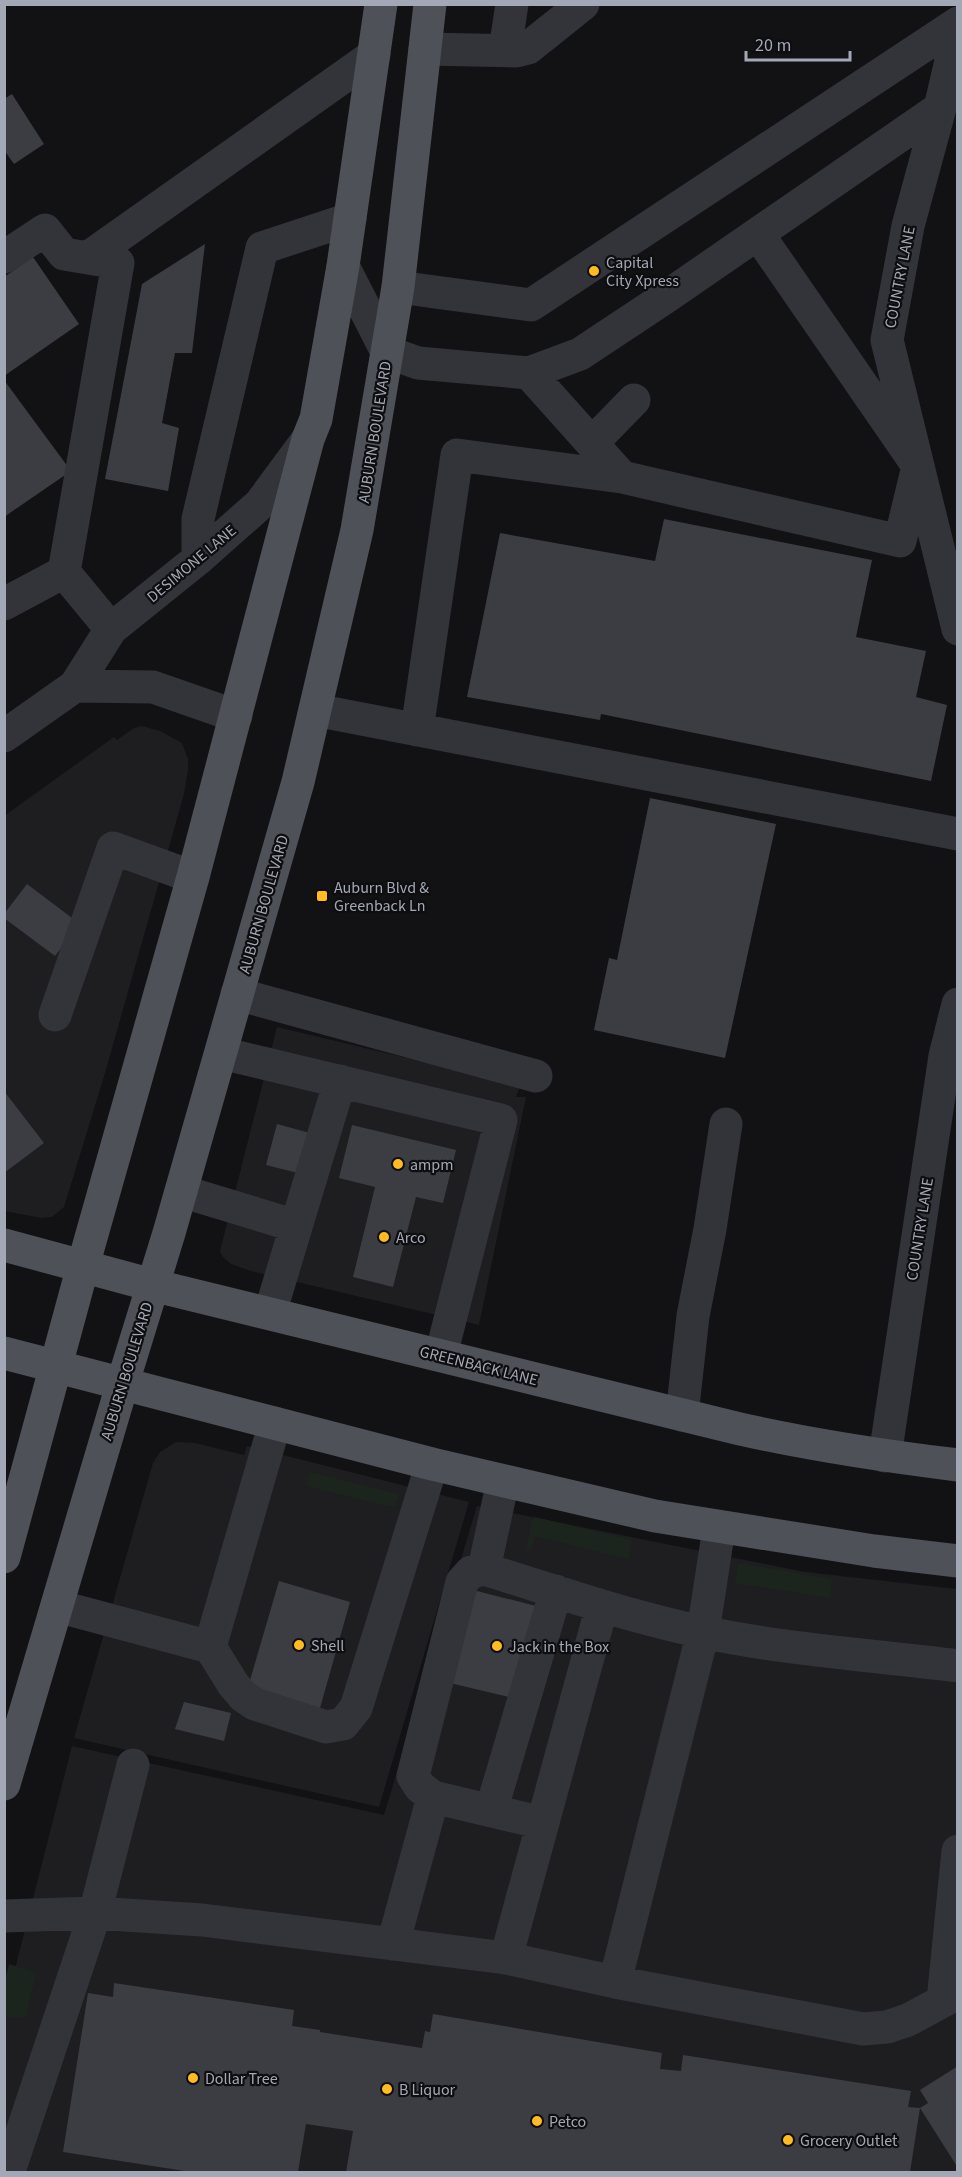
<svg xmlns="http://www.w3.org/2000/svg" width="962" height="2177" viewBox="0 0 962 2177" font-family="'Source Sans 3',sans-serif">
<style>
.built{fill:#1e1e21}
.green{fill:#1c241e}
.building{fill:#3c3d42}
.lines{fill:none;stroke-linecap:round;stroke-linejoin:round}
.minor{stroke:#33343a;stroke-width:33}
.major{stroke:#4f5159;stroke-width:33}
.poi-dot{fill:#ffbb20;stroke:#0e0d0f;stroke-width:2}
.labels{text-anchor:middle;stroke-width:4.5;stroke-linejoin:round;paint-order:stroke}
.poi-label{font-size:16px;fill:#a3a8b6;stroke:#0e0d0f;text-anchor:start}
.street-label{font-size:16px;fill:#a3a8b6;stroke:#0e0d0f}
</style>
<rect width="100%" height="100%" fill="#121214"/>
<path class="built" d="M142,726L160,731L182,743L188,759V770L184,794L105,1073L64,1207L52,1217L41,1218L5,1211L4,816L114,737L117,740L134,728Z
M277,1027L520,1085L516,1097H526L479,1325L251,1271L231,1264L223,1257L220,1251Z
M176,1442L195,1443L244,1455L247,1446L469,1502L379,1807L74,1738L153,1463L160,1452Z
M477,1506L805,1572L957,1589V2172H5V2008L72,1746L384,1815Z"/>
<path class="green" d="M309,1472L399,1494L395,1506L392,1507L309,1487L307,1483Z
M535,1517L632,1540L628,1559L535,1536L532,1549H526L532,1520Z
M739,1563L832,1579L830,1598L735,1583Z
M9,1964L37,1973L30,1996L27,2015L22,2018L5,2016V1980Z"/>
<path class="building" d="M12,94L44,144L14,164L4,150V99Z
M205,244L192,353H175L162,423L179,428L168,491L105,479L142,284Z
M33,257L79,324L4,376V277Z
M4,380L71,471L4,517Z
M664,519L872,560L856,637L926,651L916,697L947,705L931,781L601,714L600,720L467,697L500,533L655,561Z
M650,798L776,824L725,1058L594,1030L609,958L617,960Z
M27,884L80,924L55,956L4,918V914Z
M4,1091L44,1143L4,1173Z
M277,1124L317,1135L306,1175L266,1165Z
M352,1125L456,1150L443,1203L416,1197L393,1287L353,1277L375,1187L339,1178Z
M279,1581L350,1602L320,1708L248,1687Z
M473,1590L544,1608L521,1700L450,1683Z
M184,1702L231,1713L224,1741L175,1729Z
M114,1983L294,2010L292,2026L320,2030V2032L422,2048L425,2031L430,2032L433,2014L662,2053L660,2069L681,2071L683,2055L911,2091L908,2107L920,2108L910,2172H346L353,2131L306,2124L298,2172H191L63,2152L88,1993L113,1997Z
M958,2066V2168L920,2108L928,2103L920,2090Z"/>
<g class="lines">
<path class="minor" d="M958,31L940,108L908,226L887,340L958,629
M425,49L516,51L528,48L583,4
M505,50L512,4
M4,257L45,230L64,254L118,263L64,572L111,629
M89,257L374,55
M343,266L387,352L418,363L529,373L580,354L666,297L940,108
M398,287L531,305L958,23
M529,373L622,477L900,541L918,466L758,234
M592,443L634,400
M198,559V519L262,248L350,219
M4,604L64,572
M75,686L153,687L236,716
M315,710L958,834
M417,730L457,455L622,477
M4,736L75,686L111,629L198,559L260,504L308,439
M237,994L536,1076
M55,1015L113,848L193,877
M221,1053L501,1120L441,1355
M181,1191L296,1226
M270,1313L340,1081
M682,1415L693,1316L710,1229L726,1124
M885,1456L945,1056L958,1004
M484,1569L503,1481
M57,1606L210,1647L275,1423
M210,1647L233,1684L243,1696L255,1704L326,1727L343,1724L356,1708L432,1464
M491,1811L556,1591
M543,1823L433,1797L420,1787L413,1776L462,1582L471,1572L484,1569C556,1591 629,1617 703,1632C787,1650 873,1655 958,1666
M4,1916L95,1913L202,1920L506,1958L615,1982L863,2029L887,2027L908,2020L958,1993
M393,1944L433,1797
M506,1958L602,1606
M615,1982L703,1632L719,1528
M949,1998L944,1991L958,1851
M9,2171L95,1913L133,1765"/>
<path class="major" d="M4,1245L152,1285L740,1429C812,1445 884,1456 958,1465
M4,1353L432,1464L655,1516L874,1551L958,1561
M4,1557L83,1266L193,877L308,439L316,419L343,266L381,4
M4,1784L123,1382L169,1233L298,782L357,530L398,287L430,4"/>
</g>
<g class="poi-dot">
<circle cx="594" cy="271" r="6"/>
<rect x="316" y="890" width="12" height="12" rx="3"/>
<circle cx="398" cy="1164" r="6"/>
<circle cx="384" cy="1237" r="6"/>
<circle cx="299" cy="1645" r="6"/>
<circle cx="497" cy="1646" r="6"/>
<circle cx="193" cy="2078" r="6"/>
<circle cx="387" cy="2089" r="6"/>
<circle cx="537" cy="2121" r="6"/>
<circle cx="788" cy="2140" r="6"/>
</g>
<g class="labels">
<g class="poi-label">
<text x="606" y="268">Capital<tspan x="606" dy="18">City Xpress</tspan></text>
<text x="334" y="893">Auburn Blvd &amp;<tspan x="334" dy="18">Greenback Ln</tspan></text>
<text x="410" y="1170">ampm</text>
<text x="396" y="1243">Arco</text>
<text x="311" y="1651">Shell</text>
<text x="509" y="1652">Jack in the Box</text>
<text x="205" y="2084">Dollar Tree</text>
<text x="399" y="2095">B Liquor</text>
<text x="549" y="2127">Petco</text>
<text x="800" y="2146">Grocery Outlet</text>
</g>
<g class="street-label">
<text transform="translate(899 277) rotate(-79)" y="6">COUNTRY LANE</text>
<text transform="translate(374 432) rotate(-81)" y="6">AUBURN BOULEVARD</text>
<text transform="translate(191 563) rotate(-40)" y="6">DESIMONE LANE</text>
<text transform="translate(263 904) rotate(-74)" y="6">AUBURN BOULEVARD</text>
<text transform="translate(919 1229) rotate(-81)" y="6">COUNTRY LANE</text>
<text transform="translate(479 1365) rotate(14)" y="6">GREENBACK LANE</text>
<text transform="translate(126 1371) rotate(-73)" y="6">AUBURN BOULEVARD</text>
</g>
</g>
<rect width="962" height="2177" fill="none" stroke="#a3a8b6" stroke-width="12"/>
<path d="M746 51v9h104v-9" fill="none" stroke="#a3a8b6" stroke-width="3"/>
<text x="755" y="51" font-size="18" fill="#a3a8b6" stroke="#0e0d0f" stroke-width="4.5" paint-order="stroke">20 m</text>
</svg>
